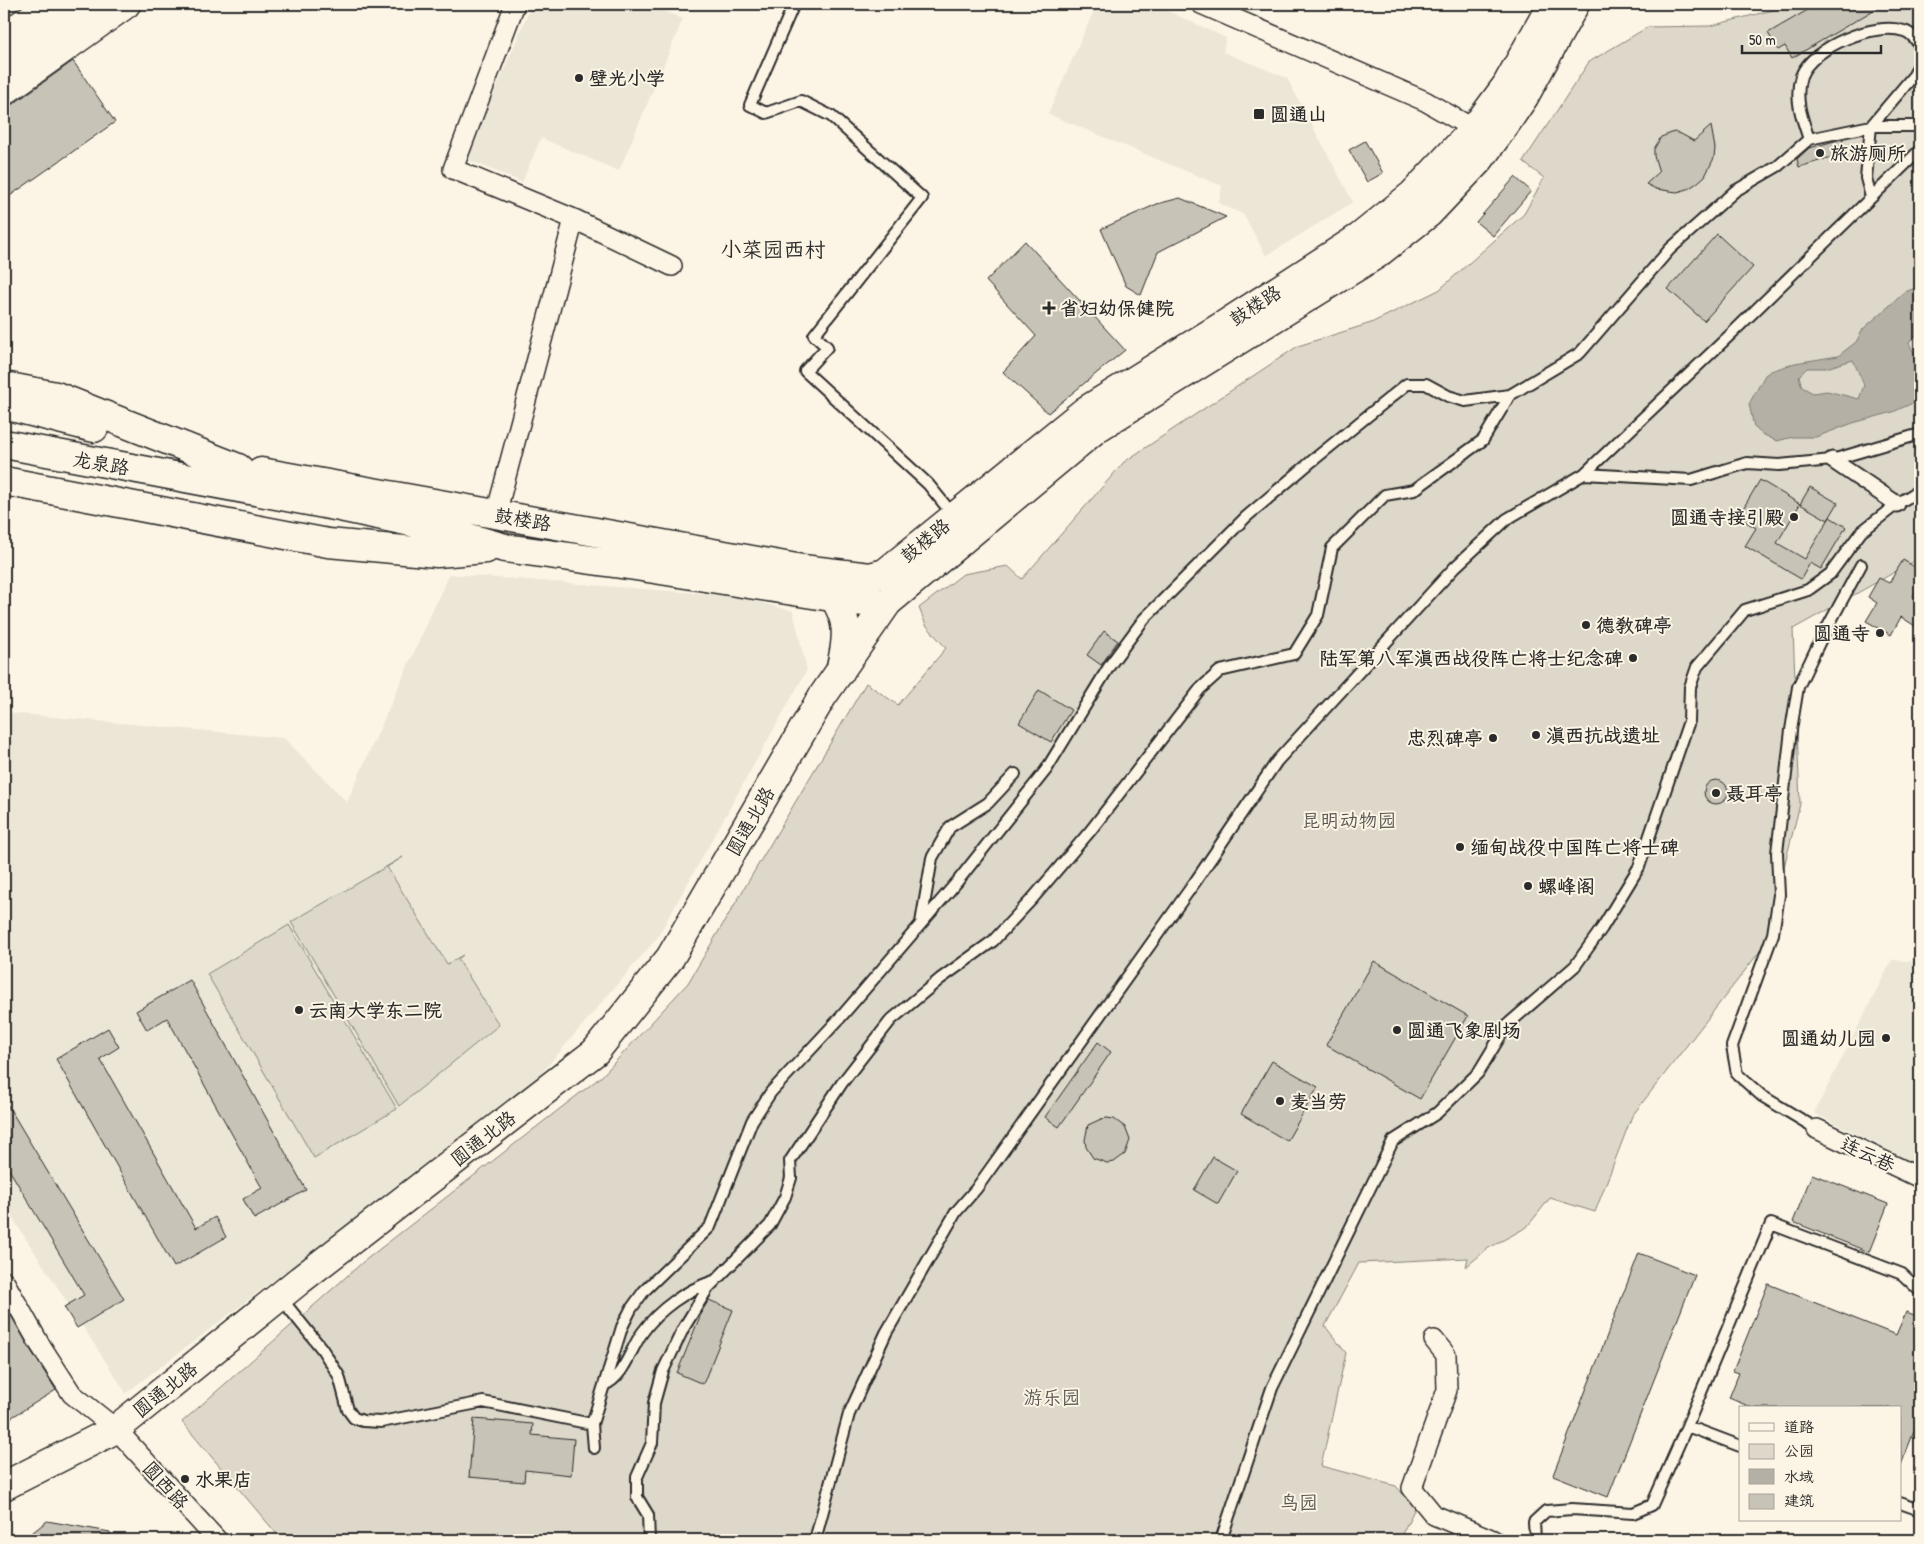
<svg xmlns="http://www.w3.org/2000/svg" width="1924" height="1544" viewBox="0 0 1924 1544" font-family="'Patrick Hand','LXGW WenKai TC',sans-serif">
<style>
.built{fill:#ece6d7}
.green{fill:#ded8ca;stroke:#84827a}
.water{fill:#b4b0a5;stroke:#7d7b74;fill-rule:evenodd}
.building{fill:#c8c3b7;stroke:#2b2b2b}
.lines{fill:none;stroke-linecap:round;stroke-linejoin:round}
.service-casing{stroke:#2b2b2b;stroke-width:14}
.pedestrian-casing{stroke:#2b2b2b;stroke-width:19}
.minor-casing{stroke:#2b2b2b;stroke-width:22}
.secondary-casing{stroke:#2b2b2b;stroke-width:31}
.primary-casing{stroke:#2b2b2b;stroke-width:31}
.service{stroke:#fcf5e5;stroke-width:10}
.pedestrian{stroke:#fcf5e5;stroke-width:15}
.minor{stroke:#fcf5e5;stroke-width:19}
.secondary{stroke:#fcf5e5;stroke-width:28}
.primary{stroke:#fcf5e5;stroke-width:28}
.poi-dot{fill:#2b2b2b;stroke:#fcf5e5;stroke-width:2}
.labels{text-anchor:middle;stroke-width:4;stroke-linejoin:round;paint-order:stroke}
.poi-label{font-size:19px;font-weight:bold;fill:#2b2b2b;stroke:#fcf5e5;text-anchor:start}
.street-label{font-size:19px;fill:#2b2b2b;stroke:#fcf5e5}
.park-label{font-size:19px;fill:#585653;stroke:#fcf5e5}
.quarter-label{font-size:21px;fill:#2b2b2b;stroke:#fcf5e5}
</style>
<rect width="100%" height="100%" fill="#fcf5e5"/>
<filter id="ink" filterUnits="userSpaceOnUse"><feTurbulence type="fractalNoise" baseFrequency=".02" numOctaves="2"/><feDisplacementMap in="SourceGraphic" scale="10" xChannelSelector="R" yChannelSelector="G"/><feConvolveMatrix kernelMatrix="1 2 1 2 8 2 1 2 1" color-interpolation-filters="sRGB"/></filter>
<g filter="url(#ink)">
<path class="built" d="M532,4H647L683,19L619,171L541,138L522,182L466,159Z
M1097,4H1153L1226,38L1223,52L1287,78L1353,202L1266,256L1244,215L1219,203L1222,186L1048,114Z
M449,574L735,596L793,611L807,670L657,938L533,1083L126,1393L4,1205V748L10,713L284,738L347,802Z
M1892,960L1920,962V1166L1814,1113Z"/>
<path class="green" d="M1784,4H1920V558L1793,629L1800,804L1764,946L1632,1116L1595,1212L1550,1198L1527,1227L1487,1249L1466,1267L1468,1258L1359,1263L1325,1326L1346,1353L1321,1466L1396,1486L1415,1508L1399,1540H282L182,1422L363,1262L602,1076L688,983L866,683L898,705L946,648L926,625L919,608L963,574L1008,566L1022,579L1124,462L1298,346L1371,323L1439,290L1524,214L1544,178L1523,162L1589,62L1648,27L1710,26L1773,10Z
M403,857L387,867L447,964L463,955L458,959L499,1025L399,1106L291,922Z
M289,925L397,1109L314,1158L207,974Z"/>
<path class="water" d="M1920,286V331L1909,343L1913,351L1920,358V382L1915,402L1893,412L1853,423L1816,437H1793L1777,441L1762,434L1754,427L1749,404L1765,375L1771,371L1795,363L1838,356L1856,342L1863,329L1905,292ZM1853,360L1864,385L1859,399L1827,391L1813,393L1802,387L1799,376L1807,368H1826Z"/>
<path class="building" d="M1818,4H1884L1792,58L1785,46L1778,50L1768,33Z
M73,61L115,122L4,200V106L13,104Z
M1711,126L1715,148L1714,158L1705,176L1697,183L1688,189L1677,192L1656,189L1646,184L1659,172L1654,156V149L1661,137L1674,132L1681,134L1694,141Z
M1842,139L1846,153L1799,167L1797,159L1809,148Z
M1365,141L1383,173L1367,182L1349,150Z
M1515,177L1531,191L1493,236L1476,222Z
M1180,198L1226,217L1158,252L1141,295L1126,286L1101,229L1157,204Z
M1717,234L1753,267L1704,321L1668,289Z
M1025,241L1125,350L1048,413L1003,372L1036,336L986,281Z
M1760,480L1800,504L1777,543L1805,559L1830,517L1846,527L1821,569L1810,563L1801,579L1745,546L1756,528L1738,517Z
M1810,487L1838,503L1828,520L1800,504Z
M1903,560L1920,570V584L1913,596L1920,600V629L1901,617L1891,635L1866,621L1877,603L1868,597L1879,578L1889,583Z
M1104,631L1118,641L1101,665L1087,655Z
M1039,690L1071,710L1051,742L1019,723Z
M1704 792a12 12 0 1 1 24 0a12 12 0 1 1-24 0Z
M1374,961L1468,1016L1420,1099L1326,1045Z
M190,980L306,1190L254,1219L243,1199L262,1188L167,1018L147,1030L136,1011Z
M108,1028L119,1047L100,1059L196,1228L215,1217L226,1237L174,1267L56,1059Z
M1098,1042L1111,1052L1059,1127L1045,1117Z
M1272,1061L1318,1087L1287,1141L1241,1114Z
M4,1099L124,1299L77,1328L64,1307L84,1295L4,1161Z
M1107,1118L1114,1119L1125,1127L1130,1140L1125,1154L1114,1162L1107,1163L1093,1158L1086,1147L1085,1140L1088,1125L1101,1119Z
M1213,1157L1237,1171L1218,1204L1194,1190Z
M1812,1174L1888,1204L1869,1252L1793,1222Z
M1639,1253L1695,1275L1608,1497L1553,1475Z
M1768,1284L1896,1335L1906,1312L1920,1317V1416L1901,1465L1900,1408H1753L1729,1398L1739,1373L1733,1371Z
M709,1300L733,1310L703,1384L677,1373L703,1309Z
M4,1303L30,1349L56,1390L4,1422Z
M474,1419L533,1424L532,1435L574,1439L571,1475L525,1470L524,1482L469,1477Z
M47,1521L110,1532V1540H23Z"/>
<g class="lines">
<defs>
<path id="service" d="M794,4L750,105L766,113L801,101L831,116L922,198L814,335L827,347L805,371L928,484L954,516
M1809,139C1802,119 1794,98 1801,76C1812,47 1875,21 1904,31C1912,33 1916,40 1920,46
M1871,197L1866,178L1871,126H1920
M1584,474L1691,480L1747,463L1779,465L1832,460L1920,434
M921,923L932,858L950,827L988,803L1015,774
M1817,1129L1762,1096L1737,1074L1732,1046L1773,934L1779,895L1777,853L1791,730L1798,687L1819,643L1861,565
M280,1297L322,1349L339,1376L348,1410L354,1418L363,1421L381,1422L483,1402L592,1424
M604,1385C624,1377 630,1350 642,1333C659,1309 686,1290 714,1281
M1687,1426L1740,1446
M594,1448L592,1424L622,1327L631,1309L644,1291L710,1227L752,1121L771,1092L840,1018L957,882L1046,770L1110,665L1144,619L1246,517L1312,461L1407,384H1426L1448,396L1465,401L1510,395L1580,353L1670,249L1735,191L1778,166L1809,139L1871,126L1914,75L1920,62
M1900,1503L1920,1510
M649,1540L648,1515L637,1497V1477L652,1443L654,1403L663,1371L683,1329L708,1288L770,1225L785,1197L791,1178L790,1161L842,1083L891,1020L940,979L993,941L1033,898L1091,830L1200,689L1220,671L1294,654L1318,615L1332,548L1385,495L1414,490L1483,440L1510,395
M815,1540L849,1414L886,1333L956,1212L976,1189L1195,882L1277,761L1455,567L1507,519L1584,474L1730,335L1920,150
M1221,1540L1272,1388L1393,1141L1437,1113L1478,1073L1507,1025L1575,966L1602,928L1639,867L1689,721L1690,687L1697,667L1745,610L1808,590L1830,574L1861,532L1897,504L1920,490
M1535,1540L1534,1522L1546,1511L1572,1509L1633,1513L1652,1505L1687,1426L1771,1224L1902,1274L1920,1291"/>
<path id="pedestrian" d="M1832,460L1897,504"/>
<path id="minor" d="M515,4L453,169L574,219L672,266
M1201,4L1425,101L1474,129
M496,514L574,219
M1817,1129L1920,1178
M4,1281L39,1343L72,1394L116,1429L217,1540
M1434,1340L1446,1355L1447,1390L1412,1488L1434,1515L1493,1540"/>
<path id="secondary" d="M870,577L885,573L1085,411L1224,325L1360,237L1412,195L1474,129L1506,86L1552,4
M4,1486L116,1429L300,1280L595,1052L670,958L822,697L888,602L1097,428L1377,254L1429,213L1480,159L1505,125L1524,97L1575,4"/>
<path id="primary" d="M4,36L53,4
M4,66L92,4
M4,91L126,4
M4,386L56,396L238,468
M4,405L94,428
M4,444L340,507L416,523L505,548L635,566L857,601L872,603L888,602
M261,472L802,569L870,577
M4,481L328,543L437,553L486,549
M827,587C851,620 848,634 840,672"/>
</defs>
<use href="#service" class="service-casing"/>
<use href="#pedestrian" class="pedestrian-casing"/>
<use href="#minor" class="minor-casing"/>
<use href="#secondary" class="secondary-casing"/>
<use href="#primary" class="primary-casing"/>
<use href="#service" class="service"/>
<use href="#pedestrian" class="pedestrian"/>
<use href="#minor" class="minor"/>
<use href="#secondary" class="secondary"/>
<use href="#primary" class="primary"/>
</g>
</g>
<g class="poi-dot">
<circle cx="579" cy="78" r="5"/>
<rect x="1253" y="108" width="12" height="12" rx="2.5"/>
<circle cx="1820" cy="153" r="5"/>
<path d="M1046.5 300.5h5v5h5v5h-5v5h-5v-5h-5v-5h5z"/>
<circle cx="1794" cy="517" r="5"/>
<circle cx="1586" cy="625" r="5"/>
<circle cx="1880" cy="633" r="5"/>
<circle cx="1633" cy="658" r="5"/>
<circle cx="1536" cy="735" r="5"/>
<circle cx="1493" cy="738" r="5"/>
<circle cx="1716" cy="793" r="5"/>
<circle cx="1460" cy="847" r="5"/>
<circle cx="1528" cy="886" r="5"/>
<circle cx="299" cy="1010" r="5"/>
<circle cx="1397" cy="1030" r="5"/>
<circle cx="1886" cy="1038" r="5"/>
<circle cx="1280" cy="1101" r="5"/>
<circle cx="185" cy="1479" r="5"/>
</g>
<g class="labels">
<g class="poi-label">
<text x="589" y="85">壁光小学</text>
<text x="1270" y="121">圆通山</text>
<text x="1830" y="160">旅游厕所</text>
<text x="1060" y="315">省妇幼保健院</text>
<text x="1784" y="524" text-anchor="end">圆通寺接引殿</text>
<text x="1596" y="632">德教碑亭</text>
<text x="1870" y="640" text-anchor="end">圆通寺</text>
<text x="1623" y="665" text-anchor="end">陆军第八军滇西战役阵亡将士纪念碑</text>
<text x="1546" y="742">滇西抗战遗址</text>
<text x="1483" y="745" text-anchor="end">忠烈碑亭</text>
<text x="1726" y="800">聂耳亭</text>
<text x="1470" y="854">缅甸战役中国阵亡将士碑</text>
<text x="1538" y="893">螺峰阁</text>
<text x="309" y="1017">云南大学东二院</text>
<text x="1407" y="1037">圆通飞象剧场</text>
<text x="1876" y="1045" text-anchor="end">圆通幼儿园</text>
<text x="1290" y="1108">麦当劳</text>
<text x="195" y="1486">水果店</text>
</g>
<g class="street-label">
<text transform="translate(1255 305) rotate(-33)" y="7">鼓楼路</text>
<text transform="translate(101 463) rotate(10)" y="7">龙泉路</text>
<text transform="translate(523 519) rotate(10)" y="7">鼓楼路</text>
<text transform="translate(925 540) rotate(-39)" y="7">鼓楼路</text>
<text transform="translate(750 821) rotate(-60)" y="7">圆通北路</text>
<text transform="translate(483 1138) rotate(-38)" y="7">圆通北路</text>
<text transform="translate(1868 1154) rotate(25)" y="7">连云巷</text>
<text transform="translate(165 1389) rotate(-39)" y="7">圆通北路</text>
<text transform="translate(166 1485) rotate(48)" y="7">圆西路</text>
</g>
<g class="park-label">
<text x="1349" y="827">昆明动物园</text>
<text x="1052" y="1404">游乐园</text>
<text x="1299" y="1509">鸟园</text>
</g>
<g class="quarter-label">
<text x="773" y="257">小菜园西村</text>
</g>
</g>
<rect width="1924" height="1544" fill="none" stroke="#fcf5e5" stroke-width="20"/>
<rect x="10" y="10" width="1904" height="1524" fill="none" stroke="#2b2b2b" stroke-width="2" filter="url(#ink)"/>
<rect x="1739" y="1406" width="162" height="115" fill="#fcf5e5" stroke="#a8a49b"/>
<rect x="1749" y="1423" width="25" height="8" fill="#fcf5e5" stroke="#a8a49b"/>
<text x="1784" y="1432" font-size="15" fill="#2b2b2b">道路</text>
<rect x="1749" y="1444" width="25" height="15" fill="#ded8ca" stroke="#a8a49b"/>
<text x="1784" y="1456" font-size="15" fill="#2b2b2b">公园</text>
<rect x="1749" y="1469" width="25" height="15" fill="#b4b0a5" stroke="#a8a49b"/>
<text x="1784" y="1482" font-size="15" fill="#2b2b2b">水域</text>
<rect x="1749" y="1494" width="25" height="15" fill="#c8c3b7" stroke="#a8a49b"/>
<text x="1784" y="1506" font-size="15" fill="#2b2b2b">建筑</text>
<path d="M1742 45v8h139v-8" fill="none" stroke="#2b2b2b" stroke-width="2.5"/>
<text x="1749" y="45" font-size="15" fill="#2b2b2b" stroke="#fcf5e5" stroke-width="4" paint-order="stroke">50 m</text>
</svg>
